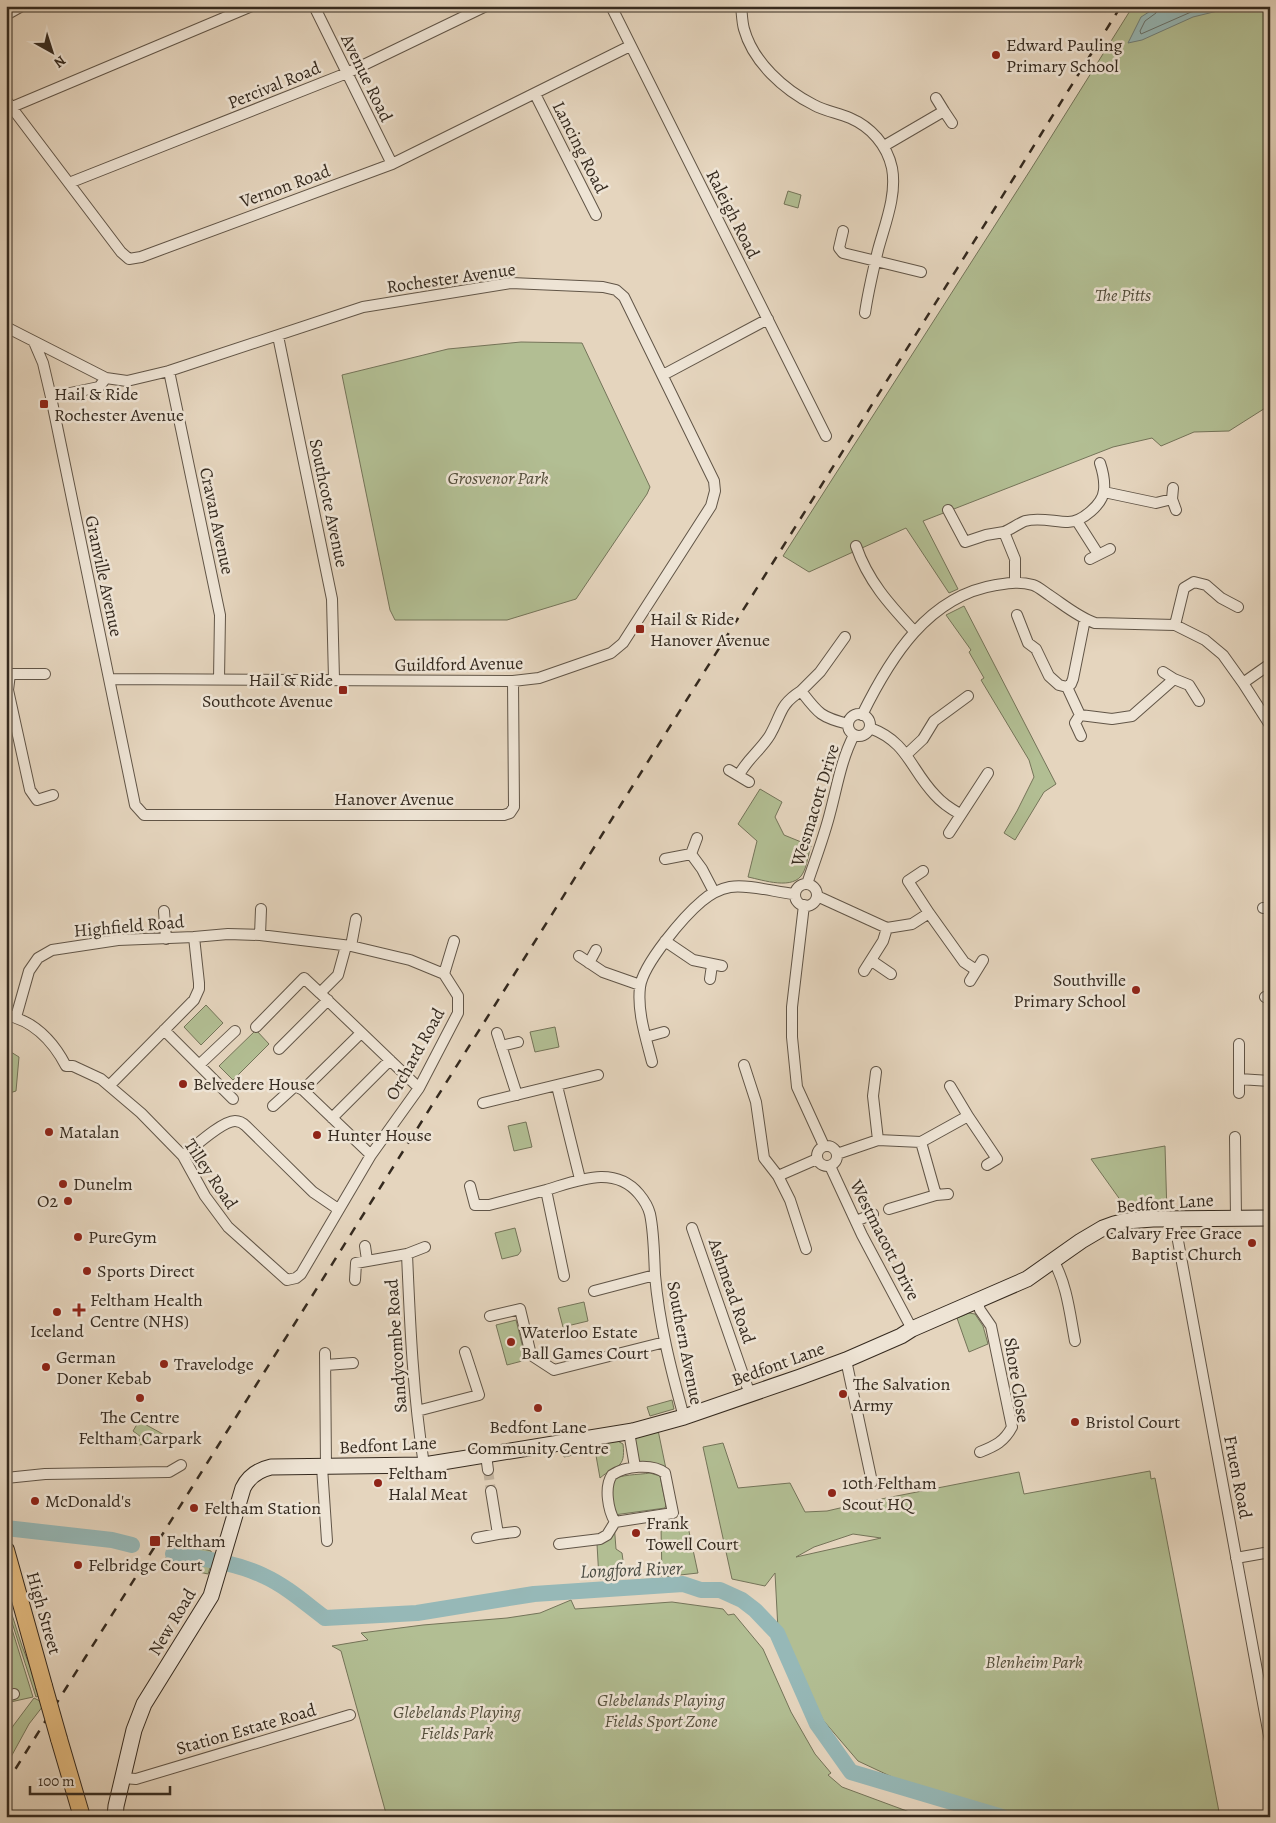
<svg xmlns="http://www.w3.org/2000/svg" width="1276" height="1823" viewBox="0 0 1276 1823" font-family="Alegreya,serif">
<style>
.green{fill:#b2be93;stroke:#747459;fill-rule:evenodd}
.water{fill:#96b8b7;stroke:#6f7f7a}
.lines{fill:none;stroke-linecap:round;stroke-linejoin:round}
.shore{stroke:#66716b;stroke-width:1}
.river{stroke:#96b8b7;stroke-width:16}
.minor-tunnel{stroke:#c2b39e;stroke-width:10;stroke-dasharray:10 5;stroke-linecap:butt}
.minor-casing{stroke:#615547;stroke-width:12}
.secondary-casing{stroke:#352a1f;stroke-width:17}
.primary-casing{stroke:#352a1f;stroke-width:18}
.minor{stroke:#eee4d5;stroke-width:10}
.secondary{stroke:#eee4d5;stroke-width:15}
.primary{stroke:#e2ba7f;stroke-width:16}
.rail{stroke:#352a1f;stroke-width:2.5;stroke-dasharray:9 9;stroke-linecap:butt}
.primary-bridge-casing{stroke:#352a1f;stroke-width:18;stroke-linecap:butt}
.primary-bridge{stroke:#e2ba7f;stroke-width:16}
.poi-dot{fill:#8f2418;stroke:#eee4d5;stroke-width:2}
.labels{text-anchor:middle;stroke-width:5;stroke-linejoin:round;paint-order:stroke}
.poi-label{font-size:18px;fill:#352a1f;stroke:#eee4d5;text-anchor:start}
.street-label{font-size:18px;fill:#352a1f;stroke:#eee4d5}
.park-label{font-size:18px;font-style:italic;fill:#544f3c;stroke:#eee4d5}
.water-label{font-size:19px;font-style:italic;fill:#4d4e45;stroke:#eee4d5}
</style>
<rect width="100%" height="100%" fill="#e5d5be"/>
<filter id="stains"><feTurbulence type="fractalNoise" baseFrequency=".004" numOctaves="4"/><feColorMatrix values="0 0 0 0 .2 0 0 0 0 .09 0 0 0 0 .02 0 0 0 .5 -.17"/></filter>
<radialGradient id="worn" r=".72"><stop offset=".6" stop-color="#630" stop-opacity="0"/><stop offset="1" stop-color="#630" stop-opacity=".3"/></radialGradient>
<path class="green" d="M1133,6H1270V405L1229,431L1194,432L1161,446L1152,438L1113,447L923,521L958,589L949,593L906,528L809,572L783,556L1031,169Z
M788,191L801,195L798,208L784,204Z
M521,342L582,343L650,487L647,494L576,599L507,620H395L390,610L342,375L448,349Z
M964,606L1056,784L1044,792L1015,840L1004,833L1017,811L1034,777L1029,760L981,680L984,678L969,652L971,650L946,615Z
M760,789L782,802L775,817L784,835L811,846C808,855 807,866 803,873C794,891 763,880 748,877L757,841L738,824Z
M206,1005L223,1023L201,1045L184,1027Z
M555,1027L559,1047L535,1052L530,1032Z
M256,1030L269,1044L233,1080L219,1066Z
M6,1049L19,1057L16,1091L6,1094Z
M526,1122L532,1147L514,1151L508,1126Z
M1165,1146L1167,1214L1131,1215L1091,1159Z
M515,1228L521,1251L518,1255L502,1259L495,1233Z
M584,1302L588,1321L563,1327L558,1308Z
M969,1313L975,1314L983,1326L988,1344L969,1352L957,1318Z
M516,1320L526,1360L507,1365L496,1325Z
M672,1400L674,1409L650,1416L647,1407Z
M139,1421L181,1444L124,1445L129,1437L138,1442L141,1437L133,1431Z
M658,1430L666,1469L639,1461L634,1441L639,1435Z
M614,1439L623,1444C626,1470 616,1464 600,1478L595,1450L564,1457L563,1450Z
M723,1443L738,1488L790,1483L805,1512L827,1511L866,1502L1019,1472L1024,1494L1150,1471L1151,1479L1155,1478L1220,1817H1022L922,1791L858,1761L823,1720L778,1630L775,1573L765,1586L732,1579L703,1447ZM853,1534L881,1538L796,1557L814,1547Z
M650,1473L660,1476L666,1505L665,1508L614,1515L611,1481C620,1474 638,1475 650,1473Z
M687,1522L698,1573L662,1577L661,1527Z
M614,1523L616,1549L622,1553L625,1575L599,1579L597,1544Z
M176,1542L211,1551L213,1558L208,1574L162,1564Z
M6,1596L22,1646L41,1695L36,1697L6,1604Z
M571,1600L575,1609L672,1602L723,1609L728,1615L734,1614L763,1649L791,1712L815,1754L831,1773L828,1775L842,1787L923,1817H387L341,1651L332,1646L368,1640L361,1633L423,1625L507,1618L540,1613Z
M6,1610L33,1697L6,1703Z
M34,1698L40,1701L43,1706L29,1724L6,1766V1739L13,1726Z"/>
<path class="water" d="M1154,6H1238L1193,17L1142,40L1128,43L1141,17L1152,10Z"/>
<g class="lines">
<path class="shore" d="M1158,6L1156,13L1145,21L1140,31L1141,34L1191,12L1217,6"/>
<path class="river" d="M6,1528L112,1540L132,1545
M173,1554C204,1559 235,1562 264,1576C286,1586 305,1603 325,1618L417,1613L534,1594L683,1584L701,1590H720L742,1600L755,1610L777,1633L817,1724L851,1772L1002,1817"/>
<path class="minor-tunnel" d="M488,1470L491,1491"/>
<defs>
<path id="minor" d="M314,6L392,164
M611,6L826,436
M741,6C742,14 742,22 744,29C753,62 784,90 814,105C825,111 838,113 850,118C871,127 887,145 892,168C897,195 885,224 878,250C873,271 868,292 865,313
M6,15L22,6
M535,94L596,215
M6,100L121,252L129,259L141,257L392,164L630,46
M12,107L252,6
M944,111L952,123
M884,146L944,111L936,98
M69,183L347,73L486,6
M843,231L839,248L843,253L921,272
M6,327L106,378L127,381L169,371L363,307L511,283L603,287L616,290L624,297L714,481L715,491L711,506L623,643L611,653L539,678L513,681L110,679
M278,336L332,599L334,679
M34,342L43,363L51,397L135,805L144,815H504L510,813L514,807L513,681
M169,371L220,615L219,679
M663,375L768,319
M51,397L99,387L106,378
M1104,492L1156,503L1172,499L1176,510
M1172,499L1173,488
M948,510L965,542L986,535L1004,532
M1077,521L1098,554
M856,546C868,581 889,604 914,631
M1090,559L1110,549
M1015,582V559L1004,532C1011,529 1018,524 1025,521C1039,517 1055,522 1068,522C1082,522 1103,504 1104,490C1105,480 1103,472 1100,463
M1017,615L1028,643L1036,649L1049,676L1059,685L1067,687
M1085,619L1073,679L1071,684L1067,687L1080,715L1112,719L1132,716L1174,679L1163,672
M1175,625L1184,588L1194,582L1206,585L1221,598L1238,607
M6,674H45
M10,674L8,690L30,790L37,800L53,795
M1174,679L1189,685L1199,701
M1243,683L1270,664
M801,691L820,672L845,637
M848 725a11 11 0 1 1 22 0a11 11 0 1 1-22 0Z
M862,715C890,658 928,596 996,585C1009,583 1020,581 1033,585C1039,587 1044,592 1049,595C1064,605 1078,617 1095,623L1175,625L1205,640L1223,655L1243,683L1270,725
M1080,715L1075,723L1081,736
M870,728C908,742 910,769 935,795C942,803 951,809 960,814
M906,755L923,739L934,721L968,696
M729,770L749,782
M739,775C748,758 761,750 770,735C782,714 779,705 801,691C818,713 820,717 848,724
M949,833L988,773
M697,838L691,854L702,869L714,892
M665,859L691,854
M795 895a11 11 0 1 1 22 0a11 11 0 1 1-22 0Z
M807,884C815,860 824,837 830,813C837,787 841,760 854,735
M817,896L887,928L912,924L929,913L908,881L923,871
M804,905L792,1007V1037L797,1087L824,1146
M1263,908H1270
M164,911L166,939
M929,913L964,962L976,970
M260,935L261,909
M665,941L693,960L722,966
M346,946L338,975L320,993L419,1088
M351,946L356,919
M579,956L603,972L640,985
M872,961L891,974
M589,963L596,950
M864,971L883,941L887,928
M444,974L454,941
M710,979L712,965
M970,981L983,960
M1265,997L1270,996
M6,1015C34,1021 53,1041 66,1066H73L101,1079L141,1113L183,1156L205,1196L228,1227L287,1280L296,1278L301,1274L371,1155L419,1088L458,1013V996L444,974L410,960L351,946L260,935L228,934L194,937
M16,1017L29,971L38,958L52,950L118,940L194,937L199,983V989L194,1000L110,1085
M256,1027L304,978L320,993
M164,1030L233,1099
M497,1033L517,1095
M646,1037L664,1032
M1239,1044V1079L1270,1081
M501,1046L518,1042
M279,1049L328,1000
M652,1062C646,1038 637,1012 640,987C643,964 684,916 702,901C710,894 720,889 730,887C748,884 775,892 794,894
M199,1065L235,1031
M744,1065L756,1102L764,1158L778,1176L790,1200L806,1249
M876,1072L873,1096L878,1140
M557,1086L580,1179
M303,1090L361,1033
M1239,1093V1079
M483,1103L598,1075
M273,1106L295,1086L303,1090L371,1155
M968,1116L997,1159L987,1165
M332,1118L390,1060
M1235,1137L1236,1218
M921,1142L936,1195
M817 1156a10 10 0 1 1 20 0a10 10 0 1 1-20 0Z
M837,1154L878,1140L921,1142L968,1116L950,1086
M183,1156C194,1147 222,1121 235,1121C240,1121 243,1123 246,1126L313,1192L338,1209
M830,1166L862,1235L912,1329
M778,1176L817,1159
M470,1186L475,1205H489L546,1190
M889,1209L936,1195L948,1194
M1174,1219L1270,1741
M856,1221L873,1214
M692,1228L747,1386L751,1394
M365,1246L367,1260
M407,1254C410,1325 413,1395 424,1465
M1053,1260C1067,1284 1070,1315 1075,1341
M564,1276L546,1190C577,1181 614,1164 639,1194C644,1200 648,1206 650,1214C654,1233 654,1255 655,1275
M355,1280L356,1263L407,1254L425,1247
M594,1291L655,1275C659,1323 671,1370 684,1417
M977,1301L980,1310L991,1326L1012,1427C1004,1442 995,1446 980,1452
M490,1316L520,1309L531,1355L554,1370L665,1342
M325,1353L326,1467
M846,1360L872,1482
M326,1365L353,1363
M417,1411L479,1395L465,1352
M629,1432L635,1467
M486,1455L488,1470
M322,1467L327,1541
M6,1478L45,1474L169,1472L181,1465
M498,1534L515,1532
M477,1538L498,1534L491,1491
M559,1544L600,1539L607,1535L615,1522L673,1513L665,1473C652,1463 625,1466 612,1475C604,1487 608,1510 615,1522
M1236,1558L1270,1552
M6,1696L14,1694
M123,1778L136,1779L350,1715"/>
<path id="secondary" d="M115,1817L116,1806L134,1730L144,1704L211,1596L243,1488C249,1476 258,1470 271,1467L424,1465L633,1431L684,1417L800,1377L846,1360L901,1336L912,1329L1027,1279L1081,1241L1103,1228L1114,1224L1126,1221L1153,1219L1270,1218"/>
<path id="primary" d="M6,1550L44,1686
M59,1739L82,1817"/>
</defs>
<use href="#minor" class="minor-casing"/>
<use href="#secondary" class="secondary-casing"/>
<use href="#primary" class="primary-casing"/>
<use href="#minor" class="minor"/>
<use href="#secondary" class="secondary"/>
<use href="#primary" class="primary"/>
<path class="rail" d="M6,1784C377,1191 751,600 1121,6"/>
<defs>
<path id="primary-bridge" d="M44,1686L59,1739"/>
</defs>
<use href="#primary-bridge" class="primary-bridge-casing"/>
<use href="#primary-bridge" class="primary-bridge"/>
</g>
<g class="poi-dot">
<circle cx="996" cy="55" r="5"/>
<rect x="39" y="399" width="10" height="10" rx="2.5"/>
<rect x="635" y="624" width="10" height="10" rx="2.5"/>
<rect x="338" y="685" width="10" height="10" rx="2.5"/>
<circle cx="1136" cy="990" r="5"/>
<circle cx="183" cy="1084" r="5"/>
<circle cx="49" cy="1132" r="5"/>
<circle cx="317" cy="1135" r="5"/>
<circle cx="63" cy="1184" r="5"/>
<circle cx="68" cy="1201" r="5"/>
<circle cx="78" cy="1237" r="5"/>
<circle cx="1252" cy="1243" r="5"/>
<circle cx="87" cy="1271" r="5"/>
<path d="M76.5 1302.5h5v5h5v5h-5v5h-5v-5h-5v-5h5z"/>
<circle cx="57" cy="1312" r="5"/>
<circle cx="511" cy="1342" r="5"/>
<circle cx="164" cy="1364" r="5"/>
<circle cx="46" cy="1367" r="5"/>
<circle cx="843" cy="1394" r="5"/>
<circle cx="140" cy="1398" r="5"/>
<circle cx="538" cy="1408" r="5"/>
<circle cx="1075" cy="1422" r="5"/>
<circle cx="378" cy="1483" r="5"/>
<circle cx="832" cy="1493" r="5"/>
<circle cx="35" cy="1501" r="5"/>
<circle cx="194" cy="1508" r="5"/>
<circle cx="636" cy="1533" r="5"/>
<rect x="149" y="1535" width="12" height="12" rx="2.5"/>
<circle cx="78" cy="1565" r="5"/>
</g>
<g class="labels">
<g class="poi-label">
<text x="1006" y="51">Edward Pauling<tspan x="1006" dy="21">Primary School</tspan></text>
<text x="54" y="400">Hail &amp; Ride<tspan x="54" dy="21">Rochester Avenue</tspan></text>
<text x="650" y="625">Hail &amp; Ride<tspan x="650" dy="21">Hanover Avenue</tspan></text>
<text x="333" y="686" text-anchor="end">Hail &amp; Ride<tspan x="333" dy="21">Southcote Avenue</tspan></text>
<text x="1126" y="986" text-anchor="end">Southville<tspan x="1126" dy="21">Primary School</tspan></text>
<text x="193" y="1090">Belvedere House</text>
<text x="59" y="1138">Matalan</text>
<text x="327" y="1141">Hunter House</text>
<text x="73" y="1190">Dunelm</text>
<text x="58" y="1207" text-anchor="end">O2</text>
<text x="1242" y="1239" text-anchor="end">Calvary Free Grace<tspan x="1242" dy="21">Baptist Church</tspan></text>
<text x="88" y="1243">PureGym</text>
<text x="97" y="1277">Sports Direct</text>
<text x="90" y="1306">Feltham Health<tspan x="90" dy="21">Centre (NHS)</tspan></text>
<text x="57" y="1337" text-anchor="middle">Iceland</text>
<text x="521" y="1338">Waterloo Estate<tspan x="521" dy="21">Ball Games Court</tspan></text>
<text x="56" y="1363">German<tspan x="56" dy="21">Doner Kebab</tspan></text>
<text x="174" y="1370">Travelodge</text>
<text x="853" y="1390">The Salvation<tspan x="853" dy="21">Army</tspan></text>
<text x="140" y="1423" text-anchor="middle">The Centre<tspan x="140" dy="21">Feltham Carpark</tspan></text>
<text x="1085" y="1428">Bristol Court</text>
<text x="538" y="1433" text-anchor="middle">Bedfont Lane<tspan x="538" dy="21">Community Centre</tspan></text>
<text x="388" y="1479">Feltham<tspan x="388" dy="21">Halal Meat</tspan></text>
<text x="842" y="1489">10th Feltham<tspan x="842" dy="21">Scout HQ</tspan></text>
<text x="45" y="1507">McDonald's</text>
<text x="204" y="1514">Feltham Station</text>
<text x="646" y="1529">Frank<tspan x="646" dy="21">Towell Court</tspan></text>
<text x="166" y="1547">Feltham</text>
<text x="88" y="1571">Felbridge Court</text>
</g>
<g class="street-label">
<text transform="translate(367 78) rotate(64)" y="6">Avenue Road</text>
<text transform="translate(274 85) rotate(-22)" y="6">Percival Road</text>
<text transform="translate(580 147) rotate(63)" y="6">Lancing Road</text>
<text transform="translate(285 186) rotate(-20)" y="6">Vernon Road</text>
<text transform="translate(733 214) rotate(63)" y="6">Raleigh Road</text>
<text transform="translate(451 278) rotate(-8)" y="6">Rochester Avenue</text>
<text transform="translate(329 503) rotate(78)" y="6">Southcote Avenue</text>
<text transform="translate(217 521) rotate(78)" y="6">Cravan Avenue</text>
<text transform="translate(104 576) rotate(78)" y="6">Granville Avenue</text>
<text transform="translate(459 664) rotate(-1)" y="6">Guildford Avenue</text>
<text x="394" y="805">Hanover Avenue</text>
<text transform="translate(815 805) rotate(-73)" y="6">Wesmacott Drive</text>
<text transform="translate(129 926) rotate(-5)" y="6">Highfield Road</text>
<text transform="translate(415 1054) rotate(-61)" y="6">Orchard Road</text>
<text transform="translate(211 1174) rotate(56)" y="6">Tilley Road</text>
<text transform="translate(1165 1203) rotate(-4)" y="6">Bedfont Lane</text>
<text transform="translate(885 1240) rotate(63)" y="6">Westmacott Drive</text>
<text transform="translate(732 1291) rotate(71)" y="6">Ashmead Road</text>
<text transform="translate(685 1343) rotate(79)" y="6">Southern Avenue</text>
<text transform="translate(396 1346) rotate(-94)" y="6">Sandycombe Road</text>
<text transform="translate(778 1364) rotate(-20)" y="6">Bedfont Lane</text>
<text transform="translate(1017 1380) rotate(81)" y="6">Shore Close</text>
<text transform="translate(388 1445) rotate(-3)" y="6">Bedfont Lane</text>
<text transform="translate(1238 1477) rotate(79)" y="6">Fruen Road</text>
<text transform="translate(44 1613) rotate(74)" y="6">High Street</text>
<text transform="translate(172 1622) rotate(-59)" y="6">New Road</text>
<text transform="translate(246 1729) rotate(-16)" y="6">Station Estate Road</text>
</g>
<g class="park-label">
<text x="1123" y="301">The Pitts</text>
<text x="498" y="484">Grosvenor Park</text>
<text x="1034" y="1668">Blenheim Park</text>
<text x="661" y="1706">Glebelands Playing<tspan x="661" dy="21">Fields Sport Zone</tspan></text>
<text x="457" y="1718">Glebelands Playing<tspan x="457" dy="21">Fields Park</tspan></text>
</g>
<g class="water-label">
<text transform="translate(631 1569) rotate(-2)" y="7">Longford River</text>
</g>
</g>
<rect width="1276" height="1823" fill="none" stroke="#e5d5be" stroke-width="25"/>
<rect x="8" y="8" width="1261" height="1808" fill="none" stroke="#352a1f" stroke-width="2.5"/>
<rect x="12" y="12" width="1251" height="1798" fill="none" stroke="#352a1f"/>
<g transform="translate(52 52) rotate(141)" stroke="#eee4d5" stroke-width="4" paint-order="stroke">
<path d="M0-4L9 19L0 12L-9 19Z" fill="#352a1f"/>
<text y="-8" font-size="14" font-weight="bold" text-anchor="middle" fill="#352a1f">N</text>
</g>
<path d="M30 1786v8h140v-8" fill="none" stroke="#352a1f" stroke-width="2.5"/>
<text x="38" y="1786" font-size="15" fill="#352a1f" stroke="#eee4d5" stroke-width="4" paint-order="stroke">100 m</text>
<rect width="100%" height="100%" filter="url(#stains)"/>
<rect width="100%" height="100%" fill="url(#worn)"/>
</svg>
